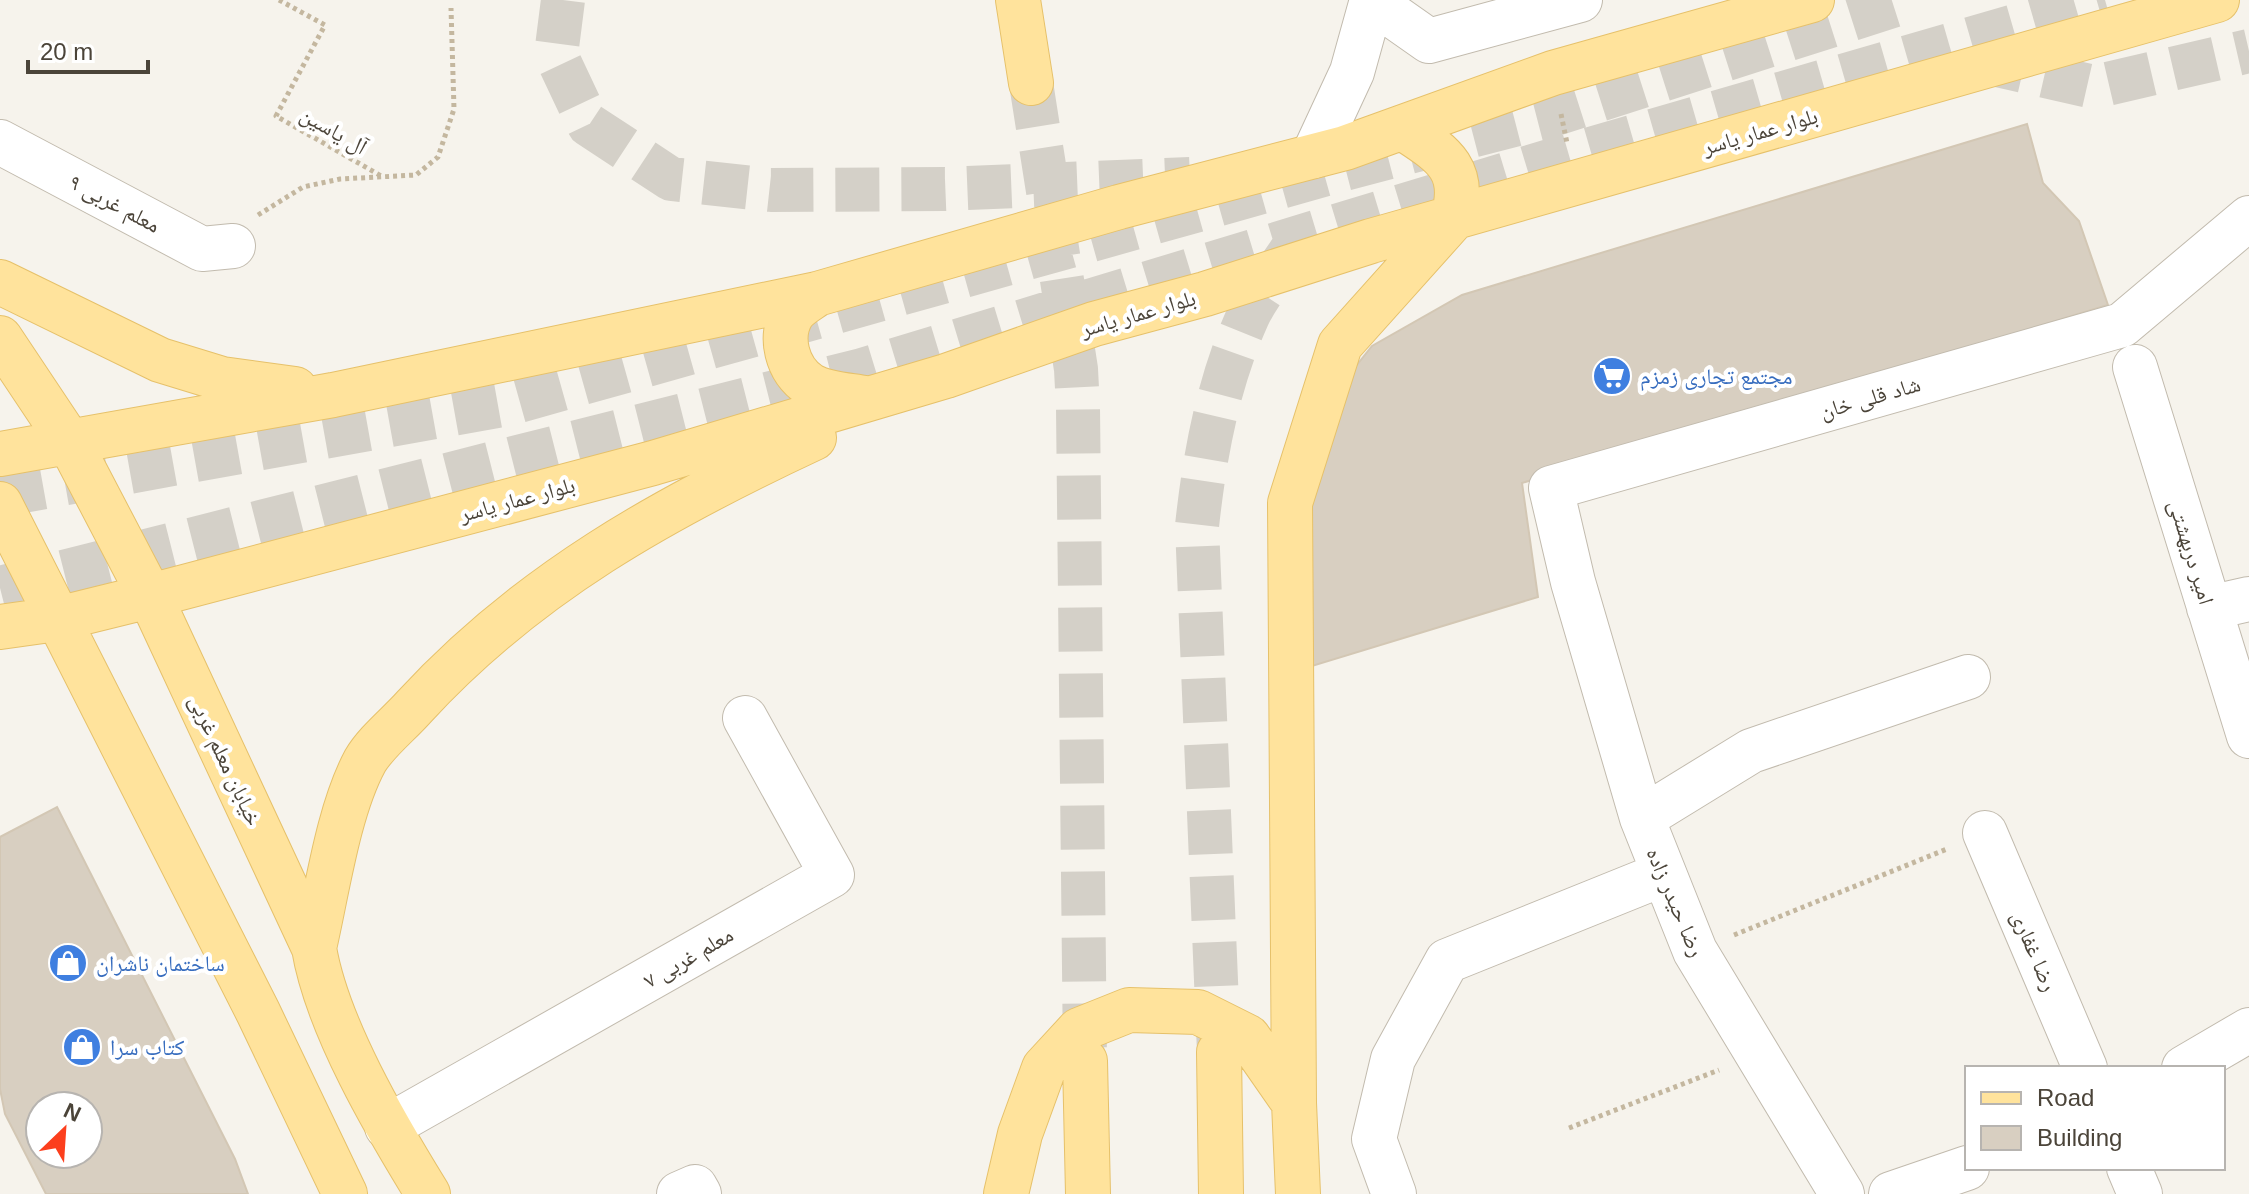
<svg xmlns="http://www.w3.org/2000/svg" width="2249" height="1194" viewBox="0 0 2249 1194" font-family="Arial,'Noto Naskh Arabic',sans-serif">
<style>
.building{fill:#d8cfc1;stroke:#d3c7b4;stroke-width:2;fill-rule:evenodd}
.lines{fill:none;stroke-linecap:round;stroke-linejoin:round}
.major-tunnel{stroke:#d4d0c8;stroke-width:44;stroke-dasharray:44 22;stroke-linecap:butt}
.minor-casing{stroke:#c2bbae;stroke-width:46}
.major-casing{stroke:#e6c16a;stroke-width:46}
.path{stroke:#c4b79f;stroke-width:5;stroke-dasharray:4 4;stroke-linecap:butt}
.minor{stroke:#fff;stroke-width:44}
.major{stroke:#ffe39c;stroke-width:44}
.labels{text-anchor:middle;stroke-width:8;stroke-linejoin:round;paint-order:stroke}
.street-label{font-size:22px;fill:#4b4439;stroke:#fff}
.shop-label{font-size:22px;fill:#366cbe;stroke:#fff;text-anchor:start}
</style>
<rect width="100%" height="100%" fill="#f6f3ec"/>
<path class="building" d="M2027,124L2043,183L2079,221L2108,305L1522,483L1538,597L1312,666L1300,496L1325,405L1372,346L1462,295Z
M57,807L235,1159L248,1194H46L5,1114L0,1089V837ZM40,1106H88V1154H40Z"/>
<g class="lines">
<path class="major-tunnel" d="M563,0L556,55L589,125L671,179L771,190L945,189L1190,179
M1980,61L2094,87L2249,51
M1031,83L1076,369L1078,408L1085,1061
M0,495L508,404L1344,169L1552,115L1911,0
M0,588L862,370L1566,156L2105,0
M1219,1052L1197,526C1205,453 1218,383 1248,316C1259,293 1278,271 1292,249"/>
<defs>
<path id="minor" d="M1372,1L1429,41L1580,0
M0,142L202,249L233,246
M1313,156L1352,72L1372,0
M2135,367L2249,736
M2209,608L2249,599
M1642,818L1751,751L1968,677
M1985,833L2085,1068
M2184,1068L2249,1030
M387,1127L832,875L745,718
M2129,1168L2140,1194
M679,1194L695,1187L699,1194
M1394,1194L1374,1139L1393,1059L1447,961L1663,874
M1842,1194L1695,951L1642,818L1573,582L1551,488L2122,325L2249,218
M1891,1194L1967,1168"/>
<path id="major" d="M1018,0L1031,83
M0,282L160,360L222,379L295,389
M817,294C809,300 799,305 793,313C778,336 787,370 810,385C825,394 848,395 865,398
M0,338L70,443L150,596L314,948C327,1026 386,1126 428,1194
M0,454L333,395L817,294L1119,207L1345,148L1553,73L1812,0
M0,504L258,1012L345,1194
M0,627L57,619L150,596L653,463L946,376L1094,324L1205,294L1371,241L2217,0
M314,948C327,892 338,811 365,761C376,742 399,724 414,707C528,583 664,508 814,438
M1219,1052L1221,1194
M1085,1061L1088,1194
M1006,1194L1020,1134L1044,1068L1079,1030L1129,1010L1198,1012L1248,1037L1294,1103
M1298,1194L1294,1103L1290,503L1340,345L1452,220C1469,168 1441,153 1403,128"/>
</defs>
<use href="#minor" class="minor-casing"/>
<use href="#major" class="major-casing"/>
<path class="path" d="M279,0L325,25L276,116L383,177
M1561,114L1567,143
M258,215L303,187L340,179L416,175L438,157L454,109L451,8
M1734,935L1947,849
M1569,1128L1719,1070"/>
<use href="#minor" class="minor"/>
<use href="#major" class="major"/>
</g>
<defs>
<symbol id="supermarket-disc" viewBox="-11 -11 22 22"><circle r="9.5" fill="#3f7fe0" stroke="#fff"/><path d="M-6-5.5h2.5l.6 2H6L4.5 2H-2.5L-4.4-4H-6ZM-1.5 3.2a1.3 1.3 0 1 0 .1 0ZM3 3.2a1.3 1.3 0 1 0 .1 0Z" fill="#fff"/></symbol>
<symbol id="shop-disc" viewBox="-11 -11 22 22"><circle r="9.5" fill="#3f7fe0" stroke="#fff"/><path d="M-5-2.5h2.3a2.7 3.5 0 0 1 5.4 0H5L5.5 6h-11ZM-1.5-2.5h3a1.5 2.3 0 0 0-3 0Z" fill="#fff"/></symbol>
</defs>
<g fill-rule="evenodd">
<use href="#supermarket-disc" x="1590" y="354" width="44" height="44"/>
<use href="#shop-disc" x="46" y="941" width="44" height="44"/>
<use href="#shop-disc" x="60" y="1025" width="44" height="44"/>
</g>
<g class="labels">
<g class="street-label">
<text transform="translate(334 130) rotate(30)" y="8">آل یاسین</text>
<text transform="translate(1760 131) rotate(-16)" y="8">بلوار عمار یاسر</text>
<text transform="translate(115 203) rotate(28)" y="8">معلم غربی ۹</text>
<text transform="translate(1138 313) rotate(-16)" y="8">بلوار عمار یاسر</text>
<text transform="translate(1870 397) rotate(-16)" y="8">شاد قلی خان</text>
<text transform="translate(517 499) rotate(-15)" y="8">بلوار عمار یاسر</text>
<text transform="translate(2192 552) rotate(73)" y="8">امیر دربهشتی</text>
<text transform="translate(226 760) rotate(65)" y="8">خیابان معلم غربی</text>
<text transform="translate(1676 902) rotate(67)" y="8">رضا حیدر زاده</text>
<text transform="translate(2035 951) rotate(67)" y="8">رضا غفاری</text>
<text transform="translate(688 957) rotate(-30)" y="8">معلم غربی ۷</text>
</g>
<g class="shop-label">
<text x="1640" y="384">مجتمع تجاری زمزم</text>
<text x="96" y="971">ساختمان ناشران</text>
<text x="110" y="1055">کتاب سرا</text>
</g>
</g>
<rect x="1965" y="1066" width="260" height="104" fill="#ffffff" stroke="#b7b4b0" stroke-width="2"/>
<rect x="1981" y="1092" width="40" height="12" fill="#ffe39c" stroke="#b7b4b0" stroke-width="2"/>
<text x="2037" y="1106" font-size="24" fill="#4b4439">Road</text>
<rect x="1981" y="1126" width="40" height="24" fill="#d8cfc1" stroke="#b7b4b0" stroke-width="2"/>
<text x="2037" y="1146" font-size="24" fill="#4b4439">Building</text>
<g transform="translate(64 1130) rotate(25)"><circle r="38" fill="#ffffff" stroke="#b7b4b0" stroke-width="2"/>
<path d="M0-6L14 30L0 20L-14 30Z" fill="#fc3f1d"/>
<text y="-12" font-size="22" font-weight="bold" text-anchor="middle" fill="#4b4439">N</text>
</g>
<path d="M28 60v12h120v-12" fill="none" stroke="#4b4439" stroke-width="4"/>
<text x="40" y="60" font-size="24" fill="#4b4439" stroke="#ffffff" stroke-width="6" paint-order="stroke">20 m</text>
</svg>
